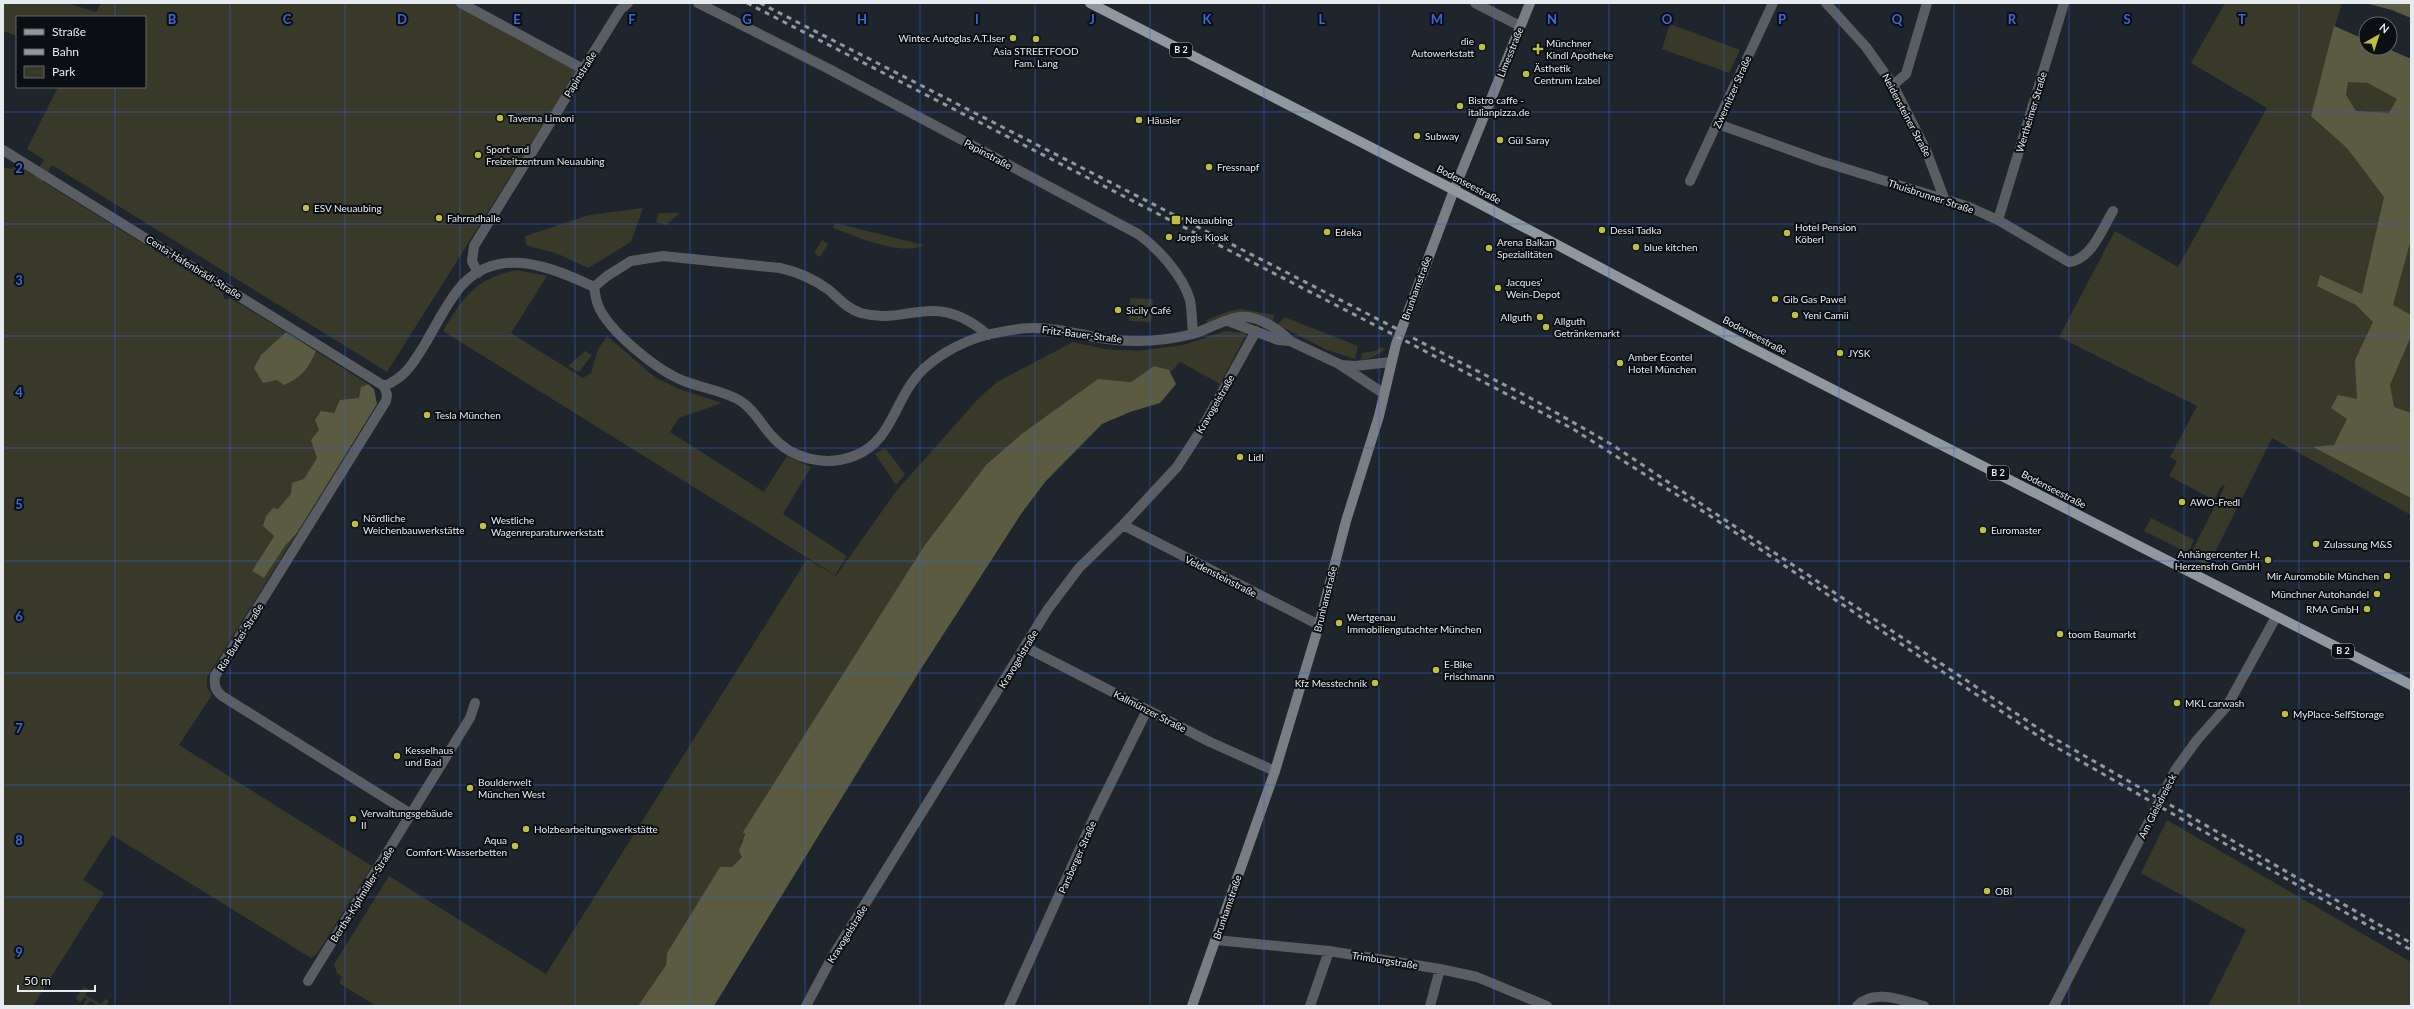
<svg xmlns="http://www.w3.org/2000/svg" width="2414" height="1009" viewBox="0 0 2414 1009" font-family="Lato,sans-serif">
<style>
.green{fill:#383928}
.forest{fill:#5a5b40;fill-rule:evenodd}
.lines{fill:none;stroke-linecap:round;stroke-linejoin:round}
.street{stroke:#5a5e62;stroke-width:10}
.secondary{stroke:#787e84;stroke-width:10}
.primary{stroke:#8f979f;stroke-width:10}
.rail{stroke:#92989f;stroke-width:3;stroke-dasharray:5 5;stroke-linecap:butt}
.grid{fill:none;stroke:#3b66dc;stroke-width:1;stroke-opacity:0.55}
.poi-dot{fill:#bdbf43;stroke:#0b0e12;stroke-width:1.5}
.labels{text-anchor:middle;stroke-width:4;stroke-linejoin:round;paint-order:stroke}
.shield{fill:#0b0e12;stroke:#a4a9ad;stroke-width:1}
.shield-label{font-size:9px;font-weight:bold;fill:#e6ebf0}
.poi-label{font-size:10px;fill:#e6ebf0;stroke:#0b0e12;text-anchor:start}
.street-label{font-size:10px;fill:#e6ebf0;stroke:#0b0e12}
.grid-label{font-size:13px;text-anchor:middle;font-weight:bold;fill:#3b66dc;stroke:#0b0e12;stroke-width:4;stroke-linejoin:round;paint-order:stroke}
</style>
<rect width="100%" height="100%" fill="#1e252d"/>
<path class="green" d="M3,3H67L96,12L101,3H463L582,63L387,372L52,165L42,181L223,293L224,299H232L286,332L282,335L314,355L316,351L368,384L363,386L359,398L252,571L264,578L285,546L297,533L207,677V687L212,695L179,745L372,866L317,954L311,958L112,835L83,880L104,893L33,1006H3V167L12,169L16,164L34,176L44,160L27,149L58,87H145V17H17V36L3,31Z
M2225,3H2342L2335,26L2366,40V48H2386L2411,59V515L2272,438L2208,566L2189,557L2225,486L2222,485L2214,500L2169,476L2177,461L2170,457L2197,406L2059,337L2115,231L2178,267L2267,108L2191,63Z
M1670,24L1740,50L1729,73L1662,49Z
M643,208L631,242L588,268L558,254L526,245L525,236L589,215Z
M659,213H680L666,225L656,222Z
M835,223L924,245C902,257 855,236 833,228Z
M822,240L828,244L820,257L814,253Z
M517,270L547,276L511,333L583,378L591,373L598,349L607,336L655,377L679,389L722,403L679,418L670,432L764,492L787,456L811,467L783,514L847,556L835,575L443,331C463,297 476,278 517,270Z
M1130,298L1153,299L1151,322L1129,321Z
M1240,309L1275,315L1272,322L1250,314L1208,324L1206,320L1230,311Z
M1284,317L1358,346L1355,359L1327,350L1278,325Z
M1226,331L1247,333L1220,384L1180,362L1171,372L1154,366L1131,382L1098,379L986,465L924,546L744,831L745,834L741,842L742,857L732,867L720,868L667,953L666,965L638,1006H376L339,983L342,977L337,973L334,964L389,876L546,974L807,559L836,576L897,490L979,398L997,382L1073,342L1104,349L1137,351L1183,345Z
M1381,347L1385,349C1377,356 1371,358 1361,360L1362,353L1376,351Z
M585,351L592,355L579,372L568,366Z
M885,448L905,474L896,485L875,454Z
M2151,518L2194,540L2188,553L2144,531Z
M2167,820L2411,962V1006H2208L2246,930L2141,873Z
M83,987L89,989L85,995L101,1004L105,999L109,1001L106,1006H98L90,1001L85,1006L83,1005L87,998L84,997L80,1003L76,998Z"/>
<path class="forest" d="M2365,3H2411V18L2392,10Z
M2334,26L2366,40V48H2386L2411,59V239L2393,305L2411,315V336L2390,385L2394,407L2411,413V498L2313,447L2334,445L2347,419L2331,408L2338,395L2357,399L2355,360L2373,322L2356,305L2317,286L2320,275L2362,294L2384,197L2347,148L2311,116ZM2348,82L2368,83L2397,99L2389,113L2356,111L2346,95Z
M286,332L316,351C308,369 302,377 284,385L277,380L263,383L254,368L261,355Z
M1154,366L1169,370L1176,384L1160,403L1130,412L1102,424L1045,482L1021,514L919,672L714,1006H638L666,965L667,953L720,867H732L742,857L739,851L745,834L743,832L924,546L986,465L1023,433L1098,379L1131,382Z
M368,384L374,389L377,404L297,533L285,546L264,578L252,571L274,536L263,526L266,516L273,508L278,509L291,494L292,483L304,479L317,458L311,440L319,430L315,420L321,411L334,413L340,400L359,398L361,387Z"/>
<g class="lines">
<path class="street" d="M461,3L583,69
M698,3L829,69L1138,234C1158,248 1183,276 1190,300C1192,310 1192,323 1193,334C1206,330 1227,318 1240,317C1257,315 1279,329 1290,341
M1475,3L1520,26
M1826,3L1866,47L1893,85L1926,150L1944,198
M1893,85L1906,74L1927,3
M1718,124L1821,161L1969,207L1998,220L2069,262C2092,259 2102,229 2113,211
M3,150L384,386
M1690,181L1773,3
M1998,220L2064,3
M478,273L472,261L474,246L620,10L628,3
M594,287C595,293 596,300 598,305C608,331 658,371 684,381C702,388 723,391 739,400C753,408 761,424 771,435C791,459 825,467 854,456C888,443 893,410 911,384C927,359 962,341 990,334C1003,332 1017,328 1030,328C1051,327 1074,333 1095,337C1127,343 1161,342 1193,334
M594,287L607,276L631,261L663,256L780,268C798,272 814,279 829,290C839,299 848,309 861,313C890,321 906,311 933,311C954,311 973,322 988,335
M1228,321L1278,340L1290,341L1339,364L1383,393
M1341,365L1355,366L1391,362
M384,386L387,395L386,401L215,676C214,685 215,690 222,696L411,814
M384,386C405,378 414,362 425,344C437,324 448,300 463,284C501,245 554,268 594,287
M1123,525L1319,625
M1025,647L1210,742L1275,771
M1216,940L1329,951L1440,969L1477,977L1547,1006
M308,981L470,718L475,703
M806,1006L831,959L1048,609L1079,568L1123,525L1177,467L1201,430L1256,331
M1009,1006L1096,813L1147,710
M1310,1006L1329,951
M1430,1006L1440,969
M1857,1006C1873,988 1904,1001 1924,1006
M2054,1006L2176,769L2197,740L2227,706L2276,617"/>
<path class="secondary" d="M1192,1006L1275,771L1319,625L1346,521L1379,416L1396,344L1454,190L1530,3"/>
<path class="primary" d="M1090,3L1454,190L1744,344L2411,685"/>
<path class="rail" d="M747,3L1398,337L1573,429L1715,519L2047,742L2411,950
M760,3L1401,331
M1413,338L1534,400L1611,444L2050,736L2411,943"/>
</g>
<path class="grid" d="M115,3V17M230,3V1006M345,3V1006M460,3V1006M575,3V1006M690,3V1006M805,3V1006M920,3V1006M1035,3V1006M1150,3V1006M1264,3V1006M1379,3V1006M1494,3V1006M1609,3V1006M1724,3V1006M1839,3V1006M1954,3V1006M2069,3V1006M2184,3V1006M2299,3V1006M115,87V1006M3,112H2411M3,224H2411M3,336H2411M3,448H2411M3,561H2411M3,673H2411M3,785H2411M3,897H2411"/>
<g class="poi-dot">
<circle cx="1013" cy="38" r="4"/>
<circle cx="1036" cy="39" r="4"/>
<circle cx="1482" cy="47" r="4"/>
<path d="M1536 43h4v4h4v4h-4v4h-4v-4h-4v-4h4z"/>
<circle cx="1526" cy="74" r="4"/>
<circle cx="1460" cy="106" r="4"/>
<circle cx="500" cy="118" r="4"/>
<circle cx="1139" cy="120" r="4"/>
<circle cx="1417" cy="136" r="4"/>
<circle cx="1500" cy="140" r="4"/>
<circle cx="478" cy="155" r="4"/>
<circle cx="1209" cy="167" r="4"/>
<circle cx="306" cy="208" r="4"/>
<circle cx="439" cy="218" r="4"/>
<rect x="1171" y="215" width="10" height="10" rx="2"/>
<circle cx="1602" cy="230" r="4"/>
<circle cx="1327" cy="232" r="4"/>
<circle cx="1787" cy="233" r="4"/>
<circle cx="1169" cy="237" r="4"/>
<circle cx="1636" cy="247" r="4"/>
<circle cx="1489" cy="248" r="4"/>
<circle cx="1498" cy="288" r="4"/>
<circle cx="1775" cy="299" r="4"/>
<circle cx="1118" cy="310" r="4"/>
<circle cx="1795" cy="315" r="4"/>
<circle cx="1540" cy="317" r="4"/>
<circle cx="1546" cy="327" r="4"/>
<circle cx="1840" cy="353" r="4"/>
<circle cx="1620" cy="363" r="4"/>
<circle cx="427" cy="415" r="4"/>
<circle cx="1240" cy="457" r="4"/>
<circle cx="2182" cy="502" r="4"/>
<circle cx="355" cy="524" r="4"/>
<circle cx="483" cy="526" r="4"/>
<circle cx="1983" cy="530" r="4"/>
<circle cx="2316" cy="544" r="4"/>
<circle cx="2268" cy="560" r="4"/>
<circle cx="2387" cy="576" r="4"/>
<circle cx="2377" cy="594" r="4"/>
<circle cx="2367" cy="609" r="4"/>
<circle cx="1339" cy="623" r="4"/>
<circle cx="2060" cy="634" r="4"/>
<circle cx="1436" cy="670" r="4"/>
<circle cx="1375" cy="683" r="4"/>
<circle cx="2177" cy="703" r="4"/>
<circle cx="2285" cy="714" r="4"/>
<circle cx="397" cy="756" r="4"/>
<circle cx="470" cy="788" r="4"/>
<circle cx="353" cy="819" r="4"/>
<circle cx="526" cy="829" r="4"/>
<circle cx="515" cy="846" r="4"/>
<circle cx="1987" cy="891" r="4"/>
</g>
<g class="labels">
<g class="shield">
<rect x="1170" y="43" width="22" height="14" rx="3"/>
<rect x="1987" y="466" width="22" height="14" rx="3"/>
<rect x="2332" y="644" width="22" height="14" rx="3"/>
</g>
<g class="shield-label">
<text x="1181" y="53">B 2</text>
<text x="1998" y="476">B 2</text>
<text x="2343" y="654">B 2</text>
</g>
<g class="poi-label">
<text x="1005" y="42" text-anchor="end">Wintec Autoglas A.T.Iser</text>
<text x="1474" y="45" text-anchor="end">die<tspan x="1474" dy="12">Autowerkstatt</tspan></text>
<text x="1546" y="47">Münchner<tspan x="1546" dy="12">Kindl Apotheke</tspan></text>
<text x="1036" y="55" text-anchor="middle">Asia STREETFOOD<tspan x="1036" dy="12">Fam. Lang</tspan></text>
<text x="1534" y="72">Ästhetik<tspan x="1534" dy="12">Centrum Izabel</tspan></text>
<text x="1468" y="104">Bistro caffe -<tspan x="1468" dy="12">italianpizza.de</tspan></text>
<text x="508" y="122">Taverna Limoni</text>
<text x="1147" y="124">Häusler</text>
<text x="1425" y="140">Subway</text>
<text x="1508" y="144">Gül Saray</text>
<text x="486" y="153">Sport und<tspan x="486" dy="12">Freizeitzentrum Neuaubing</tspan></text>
<text x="1217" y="171">Fressnapf</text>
<text x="314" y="212">ESV Neuaubing</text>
<text x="447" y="222">Fahrradhalle</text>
<text x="1185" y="224">Neuaubing</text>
<text x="1795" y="231">Hotel Pension<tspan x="1795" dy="12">Köberl</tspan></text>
<text x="1610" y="234">Dessi Tadka</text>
<text x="1335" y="236">Edeka</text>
<text x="1177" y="241">Jorgis Kiosk</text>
<text x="1497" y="246">Arena Balkan<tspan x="1497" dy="12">Spezialitäten</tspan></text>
<text x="1644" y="251">blue kitchen</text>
<text x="1506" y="286">Jacques'<tspan x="1506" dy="12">Wein-Depot</tspan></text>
<text x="1783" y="303">Gib Gas Pawel</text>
<text x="1126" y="314">Sicily Café</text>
<text x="1803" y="319">Yeni Camii</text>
<text x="1532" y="321" text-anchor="end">Allguth</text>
<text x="1554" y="325">Allguth<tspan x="1554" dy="12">Getränkemarkt</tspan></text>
<text x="1848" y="357">JYSK</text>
<text x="1628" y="361">Amber Econtel<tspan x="1628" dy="12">Hotel München</tspan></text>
<text x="435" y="419">Tesla München</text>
<text x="1248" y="461">Lidl</text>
<text x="2190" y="506">AWO-Fredl</text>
<text x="363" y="522">Nördliche<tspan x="363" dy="12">Weichenbauwerkstätte</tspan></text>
<text x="491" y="524">Westliche<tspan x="491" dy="12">Wagenreparaturwerkstatt</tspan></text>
<text x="1991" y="534">Euromaster</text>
<text x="2324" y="548">Zulassung M&amp;S</text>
<text x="2260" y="558" text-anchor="end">Anhängercenter H.<tspan x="2260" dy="12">Herzensfroh GmbH</tspan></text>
<text x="2379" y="580" text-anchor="end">Mir Auromobile München</text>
<text x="2369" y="598" text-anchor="end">Münchner Autohandel</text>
<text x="2359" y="613" text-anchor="end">RMA GmbH</text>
<text x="1347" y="621">Wertgenau<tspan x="1347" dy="12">Immobiliengutachter München</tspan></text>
<text x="2068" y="638">toom Baumarkt</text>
<text x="1444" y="668">E-Bike<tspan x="1444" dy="12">Frischmann</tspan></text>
<text x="1367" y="687" text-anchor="end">Kfz Messtechnik</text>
<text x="2185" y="707">MKL carwash</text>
<text x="2293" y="718">MyPlace-SelfStorage</text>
<text x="405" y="754">Kesselhaus<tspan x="405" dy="12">und Bad</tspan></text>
<text x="478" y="786">Boulderwelt<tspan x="478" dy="12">München West</tspan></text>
<text x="361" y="817">Verwaltungsgebäude<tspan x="361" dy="12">II</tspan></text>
<text x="534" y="833">Holzbearbeitungswerkstätte</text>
<text x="507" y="844" text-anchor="end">Aqua<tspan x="507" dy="12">Comfort-Wasserbetten</tspan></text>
<text x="1995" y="895">OBI</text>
</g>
<g class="street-label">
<text transform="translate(1510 52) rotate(-68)" y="4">Limesstraße</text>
<text transform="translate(580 74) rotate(-58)" y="4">Papinstraße</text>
<text transform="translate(1732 92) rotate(-66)" y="4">Zwernitzer Straße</text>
<text transform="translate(2031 112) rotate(-73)" y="4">Wertheimer Straße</text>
<text transform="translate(1907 115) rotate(62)" y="4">Neidensteiner Straße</text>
<text transform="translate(988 154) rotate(28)" y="4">Papinstraße</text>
<text transform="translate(1469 184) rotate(28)" y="4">Bodenseestraße</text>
<text transform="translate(1931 196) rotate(18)" y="4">Thuisbrunner Straße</text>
<text transform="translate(194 267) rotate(32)" y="4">Centa-Hafenbrädl-Straße</text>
<text transform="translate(1416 288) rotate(-70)" y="4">Brunhamstraße</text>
<text transform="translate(1082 334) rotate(7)" y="4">Fritz-Bauer-Straße</text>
<text transform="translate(1755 335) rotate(28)" y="4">Bodenseestraße</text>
<text transform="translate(1215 404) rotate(-60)" y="4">Kravogelstraße</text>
<text transform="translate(2054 489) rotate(27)" y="4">Bodenseestraße</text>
<text transform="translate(1221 576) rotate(27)" y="4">Veldensteinstraße</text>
<text transform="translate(1325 599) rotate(-76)" y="4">Brunhamstraße</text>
<text transform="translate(240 637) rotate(-58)" y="4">Ria-Burkei-Straße</text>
<text transform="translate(1018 659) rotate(-59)" y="4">Kravogelstraße</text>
<text transform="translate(1150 711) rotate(27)" y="4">Kallmünzer Straße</text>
<text transform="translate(2157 806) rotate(-63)" y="4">Am Gleisdreieck</text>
<text transform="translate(1077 857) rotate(-66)" y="4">Parsberger Straße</text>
<text transform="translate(362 894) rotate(-58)" y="4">Bertha-Kipfmüller-Straße</text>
<text transform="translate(1227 907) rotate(-71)" y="4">Brunhamstraße</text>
<text transform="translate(847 934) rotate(-58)" y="4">Kravogelstraße</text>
<text transform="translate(1385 960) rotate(9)" y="4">Trimburgstraße</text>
</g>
</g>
<g class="grid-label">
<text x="172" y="24">B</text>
<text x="287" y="24">C</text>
<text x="402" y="24">D</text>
<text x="517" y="24">E</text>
<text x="632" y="24">F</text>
<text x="747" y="24">G</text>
<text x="862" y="24">H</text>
<text x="977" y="24">I</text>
<text x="1092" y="24">J</text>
<text x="1207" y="24">K</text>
<text x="1322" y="24">L</text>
<text x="1437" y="24">M</text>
<text x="1552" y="24">N</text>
<text x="1667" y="24">O</text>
<text x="1782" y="24">P</text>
<text x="1897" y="24">Q</text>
<text x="2012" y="24">R</text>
<text x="2127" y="24">S</text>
<text x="2242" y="24">T</text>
<text x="19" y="173">2</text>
<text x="19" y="285">3</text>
<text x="19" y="397">4</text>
<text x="19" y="509">5</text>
<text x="19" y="621">6</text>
<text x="19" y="733">7</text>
<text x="19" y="845">8</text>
<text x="19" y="957">9</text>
</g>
<rect width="2414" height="1009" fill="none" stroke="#e6ebf0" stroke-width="8"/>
<rect x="16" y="16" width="130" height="72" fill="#0b0e12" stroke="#63666b"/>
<rect x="24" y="29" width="20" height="6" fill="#8f979f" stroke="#63666b"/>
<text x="52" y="36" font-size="12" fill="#e6ebf0">Straße</text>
<rect x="24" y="49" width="20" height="6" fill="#92989f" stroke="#63666b"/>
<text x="52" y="56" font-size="12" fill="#e6ebf0">Bahn</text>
<rect x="24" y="66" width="20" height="12" fill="#383928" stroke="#63666b"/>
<text x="52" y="76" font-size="12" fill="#e6ebf0">Park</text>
<g transform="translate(2378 36) rotate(39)"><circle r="19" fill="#0b0e12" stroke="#63666b"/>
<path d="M0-3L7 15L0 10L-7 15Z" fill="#bdbf43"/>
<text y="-6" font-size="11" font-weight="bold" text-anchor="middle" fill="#e6ebf0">N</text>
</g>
<path d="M18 985v6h77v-6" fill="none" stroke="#e6ebf0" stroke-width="2"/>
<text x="24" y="985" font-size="12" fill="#e6ebf0" stroke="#0b0e12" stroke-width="3" paint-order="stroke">50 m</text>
</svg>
